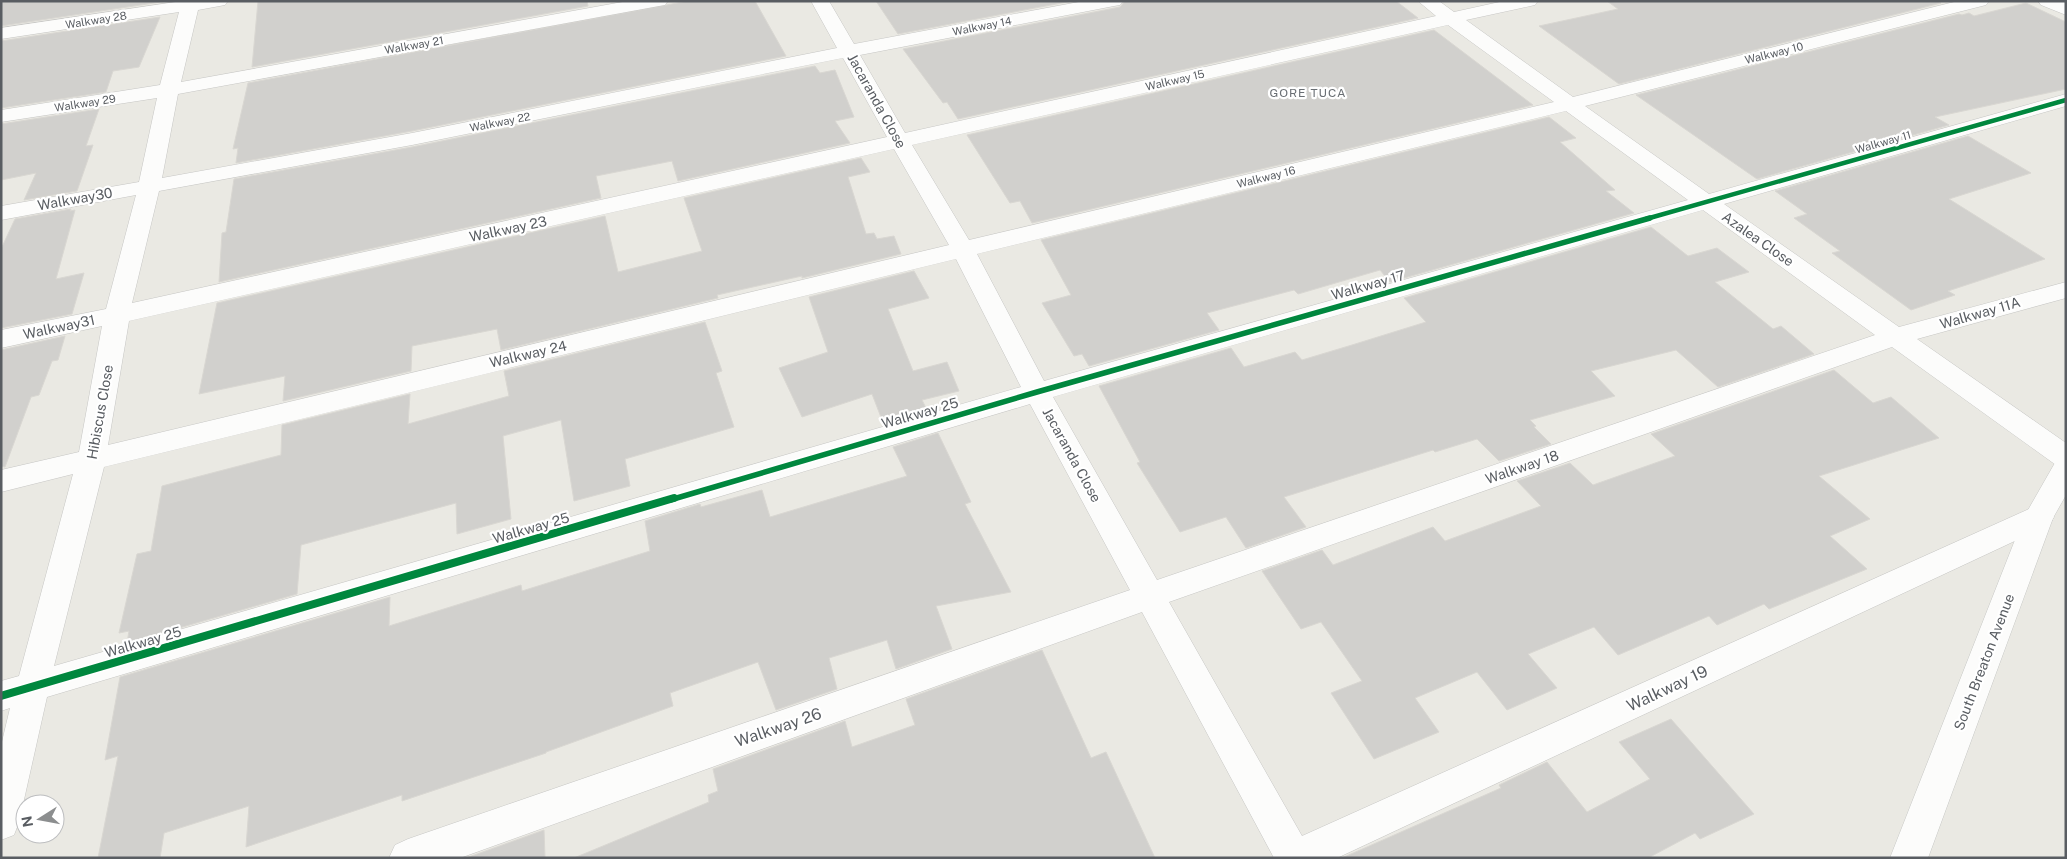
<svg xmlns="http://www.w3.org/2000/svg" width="2067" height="859" viewBox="0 0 2067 859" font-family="'Public Sans',sans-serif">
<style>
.building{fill:#d1d0cd;stroke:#d9d7d2}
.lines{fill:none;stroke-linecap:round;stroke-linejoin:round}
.street-casing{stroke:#c6c6c4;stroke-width:1}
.secondary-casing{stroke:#c6c7c5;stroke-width:1}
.street{fill:#fcfcfb;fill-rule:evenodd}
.secondary{fill:#fcfcfb;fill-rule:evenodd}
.cycleway-far2-casing{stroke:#fff;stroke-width:7}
.cycleway-far1-casing{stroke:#fff;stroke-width:9}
.cycleway-casing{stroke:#fff;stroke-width:11}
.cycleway-far2{stroke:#00873e;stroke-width:4.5}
.cycleway-far1{stroke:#00873e;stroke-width:5.5}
.cycleway{stroke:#00873e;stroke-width:8}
.labels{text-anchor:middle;stroke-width:4.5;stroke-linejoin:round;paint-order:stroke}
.far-street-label{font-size:11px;fill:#595d62;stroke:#fff}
.far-neighbourhood-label{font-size:12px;letter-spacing:1px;fill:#6a6f74;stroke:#fff}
.street-label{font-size:14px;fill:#595d62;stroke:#fff}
.near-street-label{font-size:16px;fill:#595d62;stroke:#fff}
</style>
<rect width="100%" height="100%" fill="#eae9e3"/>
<path class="building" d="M1,1H167L1,26Z
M258,1H587L588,6L252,67Z
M688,1H755L786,56L412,131L236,163L238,148L233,149L248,83Z
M876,1H1072L898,34Z
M1125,1H1396L1418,18L958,119L947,102L943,103L903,49L1120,7Z
M1607,1H1937L1941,3L1619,84L1539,26L1618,9Z
M2026,3L2066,22V89L1935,117L1949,125L1757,179L1636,95L1959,14L1962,15L1969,13L1974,16Z
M160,17L139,67L113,71L106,92L1,108V41Z
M1434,30L1533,105L1032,223L1020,201L1010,203L967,135Z
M815,66L820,73L835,70L854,117L835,121L850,143L678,181L672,161L596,176L601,198L219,282L222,233L226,232L234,179L412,147Z
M99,109L86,146L93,145L77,191L24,200L36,173L1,180V124Z
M1549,117L1576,138L1560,142L1615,190L1606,191L1634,213L1390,282L1380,270L1298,294L1294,290L1207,313L1219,330L1089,366L1082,354L1074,356L1042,303L1071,295L1041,240Z
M1968,136L2031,173L1949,199L2045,259L1948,291L1955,295L1911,310L1832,253L1840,251L1794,218L1807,214L1775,191Z
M861,158L870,172L848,177L866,234L874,233L877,239L894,236L901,254L802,278V276L717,295L718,298L501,350L497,329L412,346L411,371L283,401L285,376L199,394L217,303L605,216L618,272L702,251L684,198Z
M71,209L70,211L75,210L56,279L84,273L72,314L1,328V249L15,219Z
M1651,227L1688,256L1717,248L1749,272L1715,282L1773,329L1781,326L1814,354L1718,387L1676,350L1591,371L1615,396L1530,420L1536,426L1534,427L1551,444L1499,461L1477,439L1435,452L1433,450L1284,497L1306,527L1246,548L1226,517L1180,532L1137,463L1140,462L1099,386L1231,348L1244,367L1295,352L1302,360L1352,345L1426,322L1404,298Z
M914,271L929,298L888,309L913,371L947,362L959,391L922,400L928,412L884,425L872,394L802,417L779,368L828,352L809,297Z
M705,322L722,371L716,373L734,427L625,459L630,486L574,501L561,420L503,436L511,519L457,534L456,503L301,545L297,594L127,643L129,631L119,633L137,554L151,551L162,486L281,455L282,425L410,394L408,424L509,396L504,371Z
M65,336L58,360L52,361L39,395L31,397L5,467L1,466V350Z
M1834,370L1873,403L1891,397L1939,438L1819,476L1870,519L1830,536L1867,569L1769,609L1764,604L1717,625L1709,616L1618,655L1594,627L1528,654L1557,688L1507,710L1477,672L1415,698L1439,732L1374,759L1331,693L1362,681L1321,622L1301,629L1262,571L1322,550L1333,565L1433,527L1445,541L1541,506L1517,481L1570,463L1593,485L1675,456L1651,434Z
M938,433L971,502L965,504L1011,592L936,606L952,649L896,669L887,640L829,658L837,689L776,710L758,662L670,693L673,706L546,752V753L402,801V795L246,847L249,806L164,833L160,858H98L118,756L105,760L120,677L390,597L389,626L521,585L522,591L650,551L645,521L700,504L701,507L762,490L770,517L907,476L893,447Z
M1042,650L1091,758L1106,752L1155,858H574L709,802L708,795L718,791L713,769L845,721L852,747L915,725L906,699Z
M1671,719L1754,814L1700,839L1695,833L1648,858H1342L1501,788L1499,785L1547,762L1587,812L1650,779L1619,742Z
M544,830L545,858H466Z"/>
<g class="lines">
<defs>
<path id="street" d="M182,1H228L225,5L198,10L181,82L628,1H668L665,5L659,6L178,94L162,178L412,133L837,48L811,1H829L854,44L1084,1H1123L1120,5L1114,6L860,55L905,133L1436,16L1418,1H1439L1454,12L1504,1H1538L1535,5L1466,20L1573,97L1958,1H1989L1986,5L1585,106L1709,194L2066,94V106L1724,204L1899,327L2066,282V298L1917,339L2066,443V468L2056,465L1892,347L1169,602L1302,836L2029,509L2039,505L2049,509L2054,517L2049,525L1337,858H1274L1142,612L460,858H389L395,845L408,839L1130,590L1030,404L47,697L19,822L14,835L1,840V746L10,708L1,711V681L19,676L73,474L1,492V470L79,452L102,326L1,348V330L106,309L136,195L1,220V206L139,182L157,98L1,122V110L160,85L179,12L1,39V28ZM1448,25L1554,102L969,240L912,145ZM843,58L887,137L132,303L159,191L412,145ZM1566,111L1688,200L1044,381L977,254ZM894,149L949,245L108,445L129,321ZM1703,210L1875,335L1157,580L1053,397ZM956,259L1021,387L54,666L104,467Z
M2038,1H2062L2066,3V15L2041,5Z"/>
<path id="secondary" d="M2066,458V495L2053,518L1928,858H1890L2024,517L2056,461Z"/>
</defs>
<use href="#street" class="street-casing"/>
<use href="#secondary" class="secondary-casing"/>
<use href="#street" class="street"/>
<use href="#secondary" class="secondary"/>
<defs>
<path id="cycleway-far2" d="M1646,219L2066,100"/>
<path id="cycleway-far1" d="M670,500L1037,392L1650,218"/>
<path id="cycleway" d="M1,696L674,498"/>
</defs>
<use href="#cycleway-far2" class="cycleway-far2-casing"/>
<use href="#cycleway-far1" class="cycleway-far1-casing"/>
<use href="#cycleway" class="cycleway-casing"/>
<use href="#cycleway-far2" class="cycleway-far2"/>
<use href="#cycleway-far1" class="cycleway-far1"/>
<use href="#cycleway" class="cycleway"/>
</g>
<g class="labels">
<g class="far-street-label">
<text transform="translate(96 20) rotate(-9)" y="4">Walkway 28</text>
<text transform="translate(982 26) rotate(-11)" y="4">Walkway 14</text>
<text transform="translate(414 45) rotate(-10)" y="4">Walkway 21</text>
<text transform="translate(1774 53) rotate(-14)" y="4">Walkway 10</text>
<text transform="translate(1175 80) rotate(-13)" y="4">Walkway 15</text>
<text transform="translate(85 103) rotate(-9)" y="4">Walkway 29</text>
<text transform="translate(500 122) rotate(-11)" y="4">Walkway 22</text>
<text transform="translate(1883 142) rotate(-16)" y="4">Walkway 11</text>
<text transform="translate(1266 177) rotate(-14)" y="4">Walkway 16</text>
</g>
<g class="far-neighbourhood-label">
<text x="1308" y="97">GORE TUCA</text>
</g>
<g class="street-label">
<text transform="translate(877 101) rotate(61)" y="5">Jacaranda Close</text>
<text transform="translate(75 199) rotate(-10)" y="5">Walkway30</text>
<text transform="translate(508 229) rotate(-12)" y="5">Walkway 23</text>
<text transform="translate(1758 239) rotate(35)" y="5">Azalea Close</text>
<text transform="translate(1368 285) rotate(-16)" y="5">Walkway 17</text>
<text transform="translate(1980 313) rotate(-16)" y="5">Walkway 11A</text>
<text transform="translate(59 327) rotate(-12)" y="5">Walkway31</text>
<text transform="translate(528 354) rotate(-13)" y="5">Walkway 24</text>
<text transform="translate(100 412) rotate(-80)" y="5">Hibiscus Close</text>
<text transform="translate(920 413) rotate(-16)" y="5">Walkway 25</text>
<text transform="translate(1072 455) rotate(61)" y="5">Jacaranda Close</text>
<text transform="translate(1522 467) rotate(-19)" y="5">Walkway 18</text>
<text transform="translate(531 528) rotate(-16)" y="5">Walkway 25</text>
<text transform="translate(143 642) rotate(-16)" y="5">Walkway 25</text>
<text transform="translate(1984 662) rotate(-69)" y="5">South Breaton Avenue</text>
</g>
<g class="near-street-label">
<text transform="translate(1667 688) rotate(-25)" y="6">Walkway 19</text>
<text transform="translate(778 727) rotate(-19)" y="6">Walkway 26</text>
</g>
</g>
<rect width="2067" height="859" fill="none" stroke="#595d62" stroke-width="5"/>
<g transform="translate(40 819) rotate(259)"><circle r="24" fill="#ffffff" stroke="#bdbec0"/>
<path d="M0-4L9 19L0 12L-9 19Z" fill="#8c8e8f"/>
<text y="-8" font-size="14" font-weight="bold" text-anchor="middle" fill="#595d62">N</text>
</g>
</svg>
